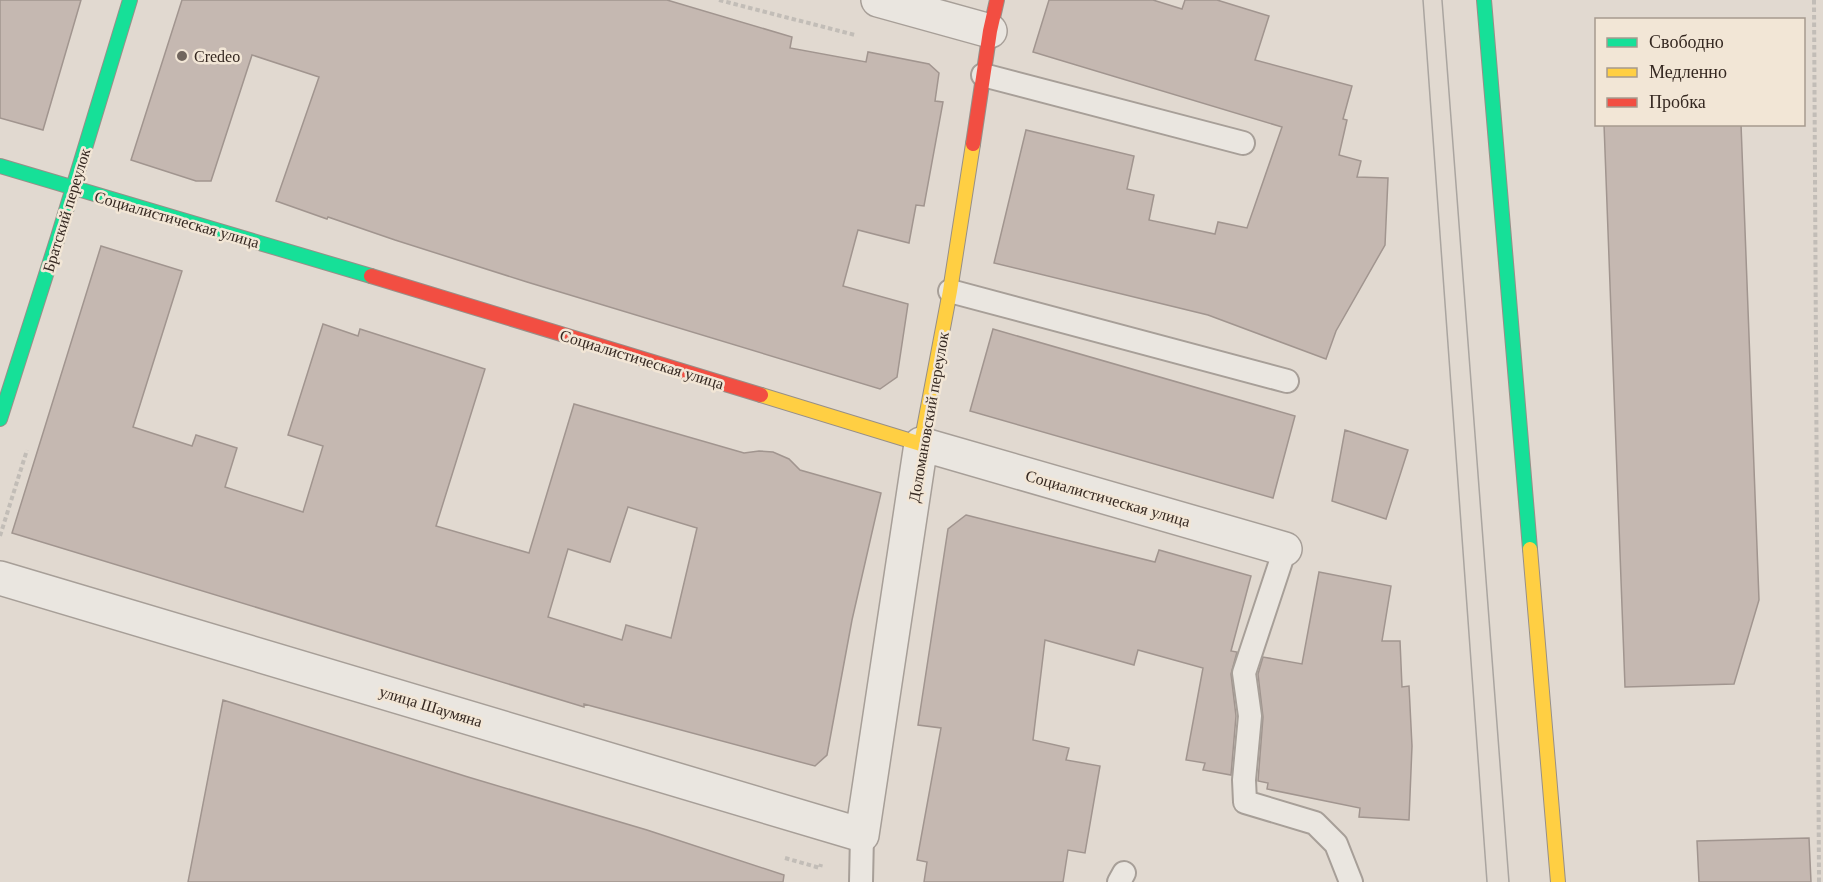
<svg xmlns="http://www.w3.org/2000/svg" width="1823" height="882" viewBox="0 0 1823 882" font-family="Georgia,serif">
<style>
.building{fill:#c5b8b1;stroke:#a1958f;stroke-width:1.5;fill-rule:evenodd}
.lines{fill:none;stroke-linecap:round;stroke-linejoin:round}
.lane-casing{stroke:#a79f98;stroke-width:26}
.street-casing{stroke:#a79f98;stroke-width:36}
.fast-casing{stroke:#978f88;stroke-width:16}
.slow-casing{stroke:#978f88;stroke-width:16}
.jam-casing{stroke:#978f88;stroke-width:16}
.path{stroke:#c2bdb7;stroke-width:4;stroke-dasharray:4.5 3;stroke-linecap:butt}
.lane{stroke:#eae6e0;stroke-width:22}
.street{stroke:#eae6e0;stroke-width:33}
.fast{stroke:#16e098;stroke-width:14}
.slow{stroke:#ffcf43;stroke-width:14}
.jam{stroke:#f24e42;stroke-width:14}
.tram{stroke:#aaa5a0;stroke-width:1.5}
.poi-dot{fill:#71665e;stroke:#f2e6d6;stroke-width:2}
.labels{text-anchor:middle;stroke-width:5;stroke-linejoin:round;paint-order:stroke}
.poi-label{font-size:16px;fill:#352821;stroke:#f2e6d6;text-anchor:start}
.street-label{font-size:16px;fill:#352821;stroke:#f2e6d6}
</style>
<rect width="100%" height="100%" fill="#e1d9d0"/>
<path class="building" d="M0,0H81L43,130L0,118Z
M182,0H667L792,37L790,48L866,62L868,52L929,64L939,73L935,101L943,102L924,206L916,205L909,243L858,230L843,286L908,304L897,377L880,389L527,282L395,240L328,217L327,219L276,201L319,77L252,55L211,181H196L131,160Z
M1049,0H1153L1182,9L1185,0H1217L1269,16L1255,60L1352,86L1343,119L1347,120L1339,155L1361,161L1357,177L1388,178L1385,245L1336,331L1326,359L1208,315L994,263L1026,130L1134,156L1127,189L1154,195L1149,220L1215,234L1218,222L1247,228L1282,127L1033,52Z
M1604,124H1741L1759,600L1734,684L1625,687Z
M101,246L182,271L133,427L192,446L196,435L237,448L225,487L303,512L323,446L288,435L323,324L358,336L360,329L485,369L436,526L529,553L574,404L744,453L759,451L773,452L789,459L800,470L881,493L852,620L827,755L815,766L584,704V707L12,533ZM628,507L697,528L671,638L626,625L622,640L548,617L568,549L610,562Z
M993,329L1295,416L1273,498L970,411Z
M1345,430L1408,450L1386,519L1332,501Z
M966,515L1155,562L1159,550L1251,576L1231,651L1237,652L1231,674L1236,716L1231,775L1203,770L1205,763L1186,760L1203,668L1138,650L1134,665L1045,640L1033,740L1069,748L1066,760L1100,766L1085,853L1068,850L1063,882H924L927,862L917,860L941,728L918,725L948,529Z
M1319,572L1391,586L1382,641H1400L1402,687L1409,686L1412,746L1409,820L1359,817L1360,808L1267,789L1268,783L1258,781L1263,717L1258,674L1263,657L1302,664Z
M223,700L468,777L647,830L784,875L783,882H188Z
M1809,838L1811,882H1699L1697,841Z"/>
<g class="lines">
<defs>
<path id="lane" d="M983,75L1243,143
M950,291L1287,381
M1285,549L1244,673L1250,716L1244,780L1245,802L1315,823L1336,844L1351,882
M861,882L862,835
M1119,882L1124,873"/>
<path id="street" d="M878,0L990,31
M0,578L862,835L921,444L1285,549"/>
<path id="fast" d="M1484,0L1530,549
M0,166L371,276
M0,419L58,237L130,0"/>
<path id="slow" d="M761,395L921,444L950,291L973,144
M1530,549L1558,882"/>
<path id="jam" d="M973,144L990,31L997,0
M371,276L761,395"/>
</defs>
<use href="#lane" class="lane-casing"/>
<use href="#street" class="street-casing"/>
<use href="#fast" class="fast-casing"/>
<use href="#slow" class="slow-casing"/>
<use href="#jam" class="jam-casing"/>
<path class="path" d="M719,0L855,35
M1814,0L1819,882
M0,536L27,450
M785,858L820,868L821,864"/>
<use href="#lane" class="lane"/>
<use href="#street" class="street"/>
<use href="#fast" class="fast"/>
<use href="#slow" class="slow"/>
<use href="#jam" class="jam"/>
<path class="tram" d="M1423,0L1487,882
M1442,0L1509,882"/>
</g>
<circle class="poi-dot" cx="182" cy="56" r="6"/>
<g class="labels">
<g class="poi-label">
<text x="194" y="62">Credeo</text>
</g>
<g class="street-label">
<text transform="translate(66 210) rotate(-73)" y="6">Братский переулок</text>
<text transform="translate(177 219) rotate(16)" y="6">Социалистическая улица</text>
<text transform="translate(642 359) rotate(17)" y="6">Социалистическая улица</text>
<text transform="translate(928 417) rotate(-80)" y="6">Доломановский переулок</text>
<text transform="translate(1108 498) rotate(16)" y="6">Социалистическая улица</text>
<text transform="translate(431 706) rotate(17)" y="6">улица Шаумяна</text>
</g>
</g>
<rect x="1595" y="18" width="210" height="108" fill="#f2e6d6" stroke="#a69a8e" stroke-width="1.5"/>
<rect x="1607" y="38" width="30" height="9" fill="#16e098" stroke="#a69a8e" stroke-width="1.5"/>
<text x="1649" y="48" font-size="18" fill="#352821">Свободно</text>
<rect x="1607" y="68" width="30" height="9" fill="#ffcf43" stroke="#a69a8e" stroke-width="1.5"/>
<text x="1649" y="78" font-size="18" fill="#352821">Медленно</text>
<rect x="1607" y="98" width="30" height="9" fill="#f24e42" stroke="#a69a8e" stroke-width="1.5"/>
<text x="1649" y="108" font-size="18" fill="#352821">Пробка</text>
</svg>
